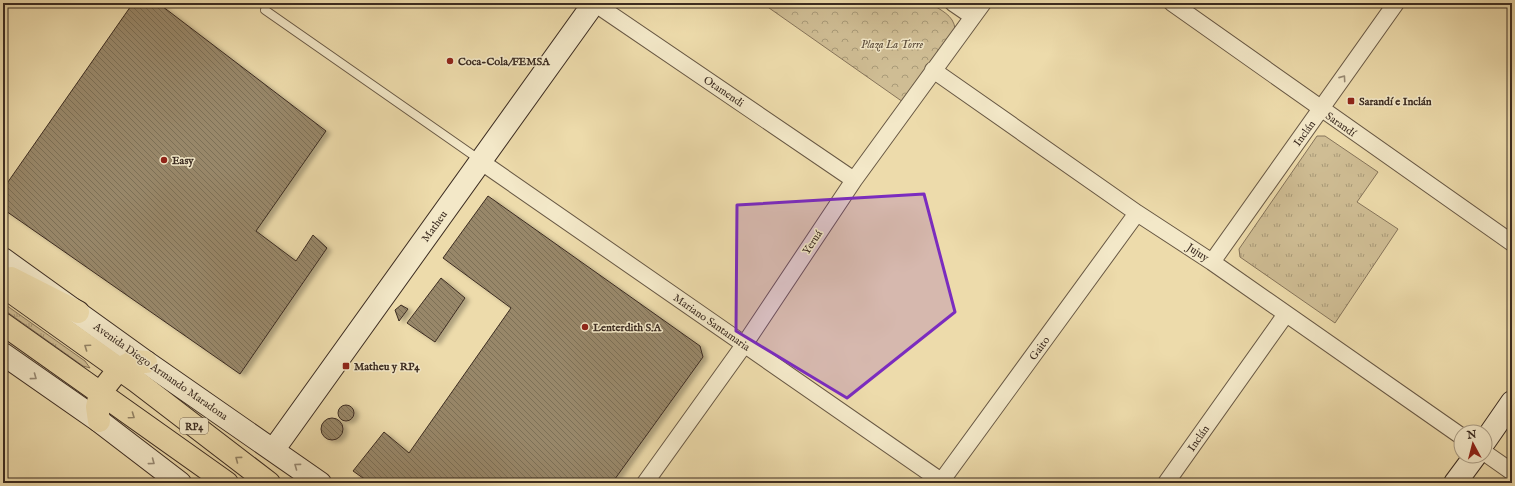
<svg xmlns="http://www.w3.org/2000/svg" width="1515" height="486" viewBox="0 0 1515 486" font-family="'IM FELL English',serif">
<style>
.grass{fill:url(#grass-tufts);stroke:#86745a}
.forest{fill:url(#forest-crowns);stroke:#86745a}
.building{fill:url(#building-back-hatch);stroke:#3c2c21;filter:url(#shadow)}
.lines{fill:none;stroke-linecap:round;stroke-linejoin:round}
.lane-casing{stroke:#685844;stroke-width:10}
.street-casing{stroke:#685844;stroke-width:18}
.secondary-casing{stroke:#3c2c21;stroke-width:24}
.primary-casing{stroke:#3c2c21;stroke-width:24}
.lane{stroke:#f3e8c8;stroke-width:8}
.street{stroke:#f3e8c8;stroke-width:16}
.secondary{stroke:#f3e8c8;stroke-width:22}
.primary{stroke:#eddbab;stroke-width:22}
.oneway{stroke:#988a74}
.oneway2{stroke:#948466}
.marked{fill:#7b2cbf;fill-opacity:0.2;stroke:#7b2cbf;stroke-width:3;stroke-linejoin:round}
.poi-dot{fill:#8f2418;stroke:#f3e8c8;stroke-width:1.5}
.labels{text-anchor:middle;stroke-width:3;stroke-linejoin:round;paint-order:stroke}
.shield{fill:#f3e8c8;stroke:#736453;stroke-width:1}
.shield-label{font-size:10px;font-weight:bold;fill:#3c2c21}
.park-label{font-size:11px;font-style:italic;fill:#594938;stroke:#f3e8c8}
.poi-label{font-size:11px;font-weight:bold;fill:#3c2c21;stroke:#f3e8c8;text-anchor:start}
.street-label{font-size:11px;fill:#3c2c21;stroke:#f3e8c8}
</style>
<defs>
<pattern id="grass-tufts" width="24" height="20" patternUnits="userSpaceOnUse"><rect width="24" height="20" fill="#cfbd94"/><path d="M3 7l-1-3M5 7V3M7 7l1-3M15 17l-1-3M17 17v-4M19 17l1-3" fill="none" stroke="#a99a78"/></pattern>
<pattern id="forest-crowns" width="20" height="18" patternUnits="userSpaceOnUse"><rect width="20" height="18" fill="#cfbd94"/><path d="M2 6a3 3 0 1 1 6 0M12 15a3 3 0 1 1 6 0" fill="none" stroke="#a99a78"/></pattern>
<pattern id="building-back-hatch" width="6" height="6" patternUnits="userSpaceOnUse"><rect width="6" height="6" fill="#988769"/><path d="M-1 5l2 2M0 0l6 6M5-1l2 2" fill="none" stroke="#7d6f56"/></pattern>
<filter id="shadow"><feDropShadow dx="4.5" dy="2.5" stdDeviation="2" flood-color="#0004"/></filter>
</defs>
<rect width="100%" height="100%" fill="#eddbab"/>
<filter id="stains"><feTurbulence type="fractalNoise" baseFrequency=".005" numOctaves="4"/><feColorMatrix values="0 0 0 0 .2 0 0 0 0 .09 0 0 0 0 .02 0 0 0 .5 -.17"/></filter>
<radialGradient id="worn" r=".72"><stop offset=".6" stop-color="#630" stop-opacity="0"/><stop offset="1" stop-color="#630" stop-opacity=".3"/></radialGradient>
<path class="grass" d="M1317,136H1325L1378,172L1357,202L1398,229L1335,323L1240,257L1239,249Z
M3,303L85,361L90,368L83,366L3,309Z"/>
<path class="forest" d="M762,3H930C940,10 954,15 955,29L903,102Z"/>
<path class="building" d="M133,3H158L326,131L256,231L296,261L313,235L327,248L240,374L3,209V189Z
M488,196L700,346L703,357L612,483H370L353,471L384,432L409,453L511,308L443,258Z
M441,278L465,298L435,342L407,323Z
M401,305L408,309L399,321L395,310Z
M338 413a8 8 0 1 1 16 0a8 8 0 1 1-16 0Z
M321 429a11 11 0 1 1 22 0a11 11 0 1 1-22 0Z"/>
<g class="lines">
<defs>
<path id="lane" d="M265,10L480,160"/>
<path id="street" d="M594,3L854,180
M953,3L972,16
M1172,3L1512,243
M933,70L1137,213L1212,262L1461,436
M480,161L944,483
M1212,262L1396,3
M1485,453L1512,472
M645,483L744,345L854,180L983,3
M940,483L1137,213
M1166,483L1286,314"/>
<path id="secondary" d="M3,259L146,362L320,483
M3,354L99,421L180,483
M1485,441L1512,402
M274,449L594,3
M1455,483L1475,456"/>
<path id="primary" d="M11,278L78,312
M3,286L136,381L269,483
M3,324L227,483
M99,421L97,407L100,393L119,369L134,361L146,362"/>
</defs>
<use href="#lane" class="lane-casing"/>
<use href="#street" class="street-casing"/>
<use href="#secondary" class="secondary-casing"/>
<use href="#primary" class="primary-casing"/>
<use href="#lane" class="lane"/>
<use href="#street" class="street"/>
<use href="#secondary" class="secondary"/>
<use href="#primary" class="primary"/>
</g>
<defs><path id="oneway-chevron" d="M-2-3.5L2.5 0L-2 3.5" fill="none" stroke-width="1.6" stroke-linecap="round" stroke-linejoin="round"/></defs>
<g class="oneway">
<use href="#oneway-chevron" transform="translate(1343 78) rotate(-55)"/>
<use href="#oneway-chevron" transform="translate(34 377) rotate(36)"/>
<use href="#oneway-chevron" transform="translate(152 462) rotate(37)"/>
<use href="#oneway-chevron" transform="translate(297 466) rotate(-144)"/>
</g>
<g class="oneway2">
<use href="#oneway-chevron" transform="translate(87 347) rotate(-145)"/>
<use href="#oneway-chevron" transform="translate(132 416) rotate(35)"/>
<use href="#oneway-chevron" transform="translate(238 459) rotate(-143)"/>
</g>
<path class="marked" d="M924,194L955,312L847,398L736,331L737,205Z"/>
<g class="poi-dot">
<circle cx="450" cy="61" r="4"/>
<rect x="1347" y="97" width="8" height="8" rx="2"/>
<circle cx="164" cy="160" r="4"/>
<circle cx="585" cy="327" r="4"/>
<rect x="342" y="362" width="8" height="8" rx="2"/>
</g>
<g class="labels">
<rect class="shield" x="180" y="418" width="28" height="16" rx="3"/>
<g class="shield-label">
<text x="194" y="430">RP4</text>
</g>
<g class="park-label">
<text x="892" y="48">Plaza La Torre</text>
</g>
<g class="poi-label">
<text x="458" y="65">Coca-Cola/FEMSA</text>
<text x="1359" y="105">Sarandí e Inclán</text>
<text x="172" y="164">Easy</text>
<text x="593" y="331">Lenterdith S.A</text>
<text x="354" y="370">Matheu y RP4</text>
</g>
<g class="street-label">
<text transform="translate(724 91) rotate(34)" y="4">Otamendi</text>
<text transform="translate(1341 124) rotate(35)" y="4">Sarandí</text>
<text transform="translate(1304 133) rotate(-54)" y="4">Inclán</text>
<text transform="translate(434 226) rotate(-54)" y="4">Matheu</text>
<text transform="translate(812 242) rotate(-56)" y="4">Yeruá</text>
<text transform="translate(1198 252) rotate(33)" y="4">Jujuy</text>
<text transform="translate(712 322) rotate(35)" y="4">Mariano Santamaria</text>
<text transform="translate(1039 348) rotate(-54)" y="4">Gaito</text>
<text transform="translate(161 371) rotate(35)" y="4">Avenida Diego Armando Maradona</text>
<text transform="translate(1198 438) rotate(-55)" y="4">Inclán</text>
</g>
</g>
<rect width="1515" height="486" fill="none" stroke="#eddbab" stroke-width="16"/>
<rect x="4" y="4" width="1507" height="478" fill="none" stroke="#3c2c21" stroke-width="2"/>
<rect x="8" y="8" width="1499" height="470" fill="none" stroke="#3c2c21"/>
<g transform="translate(1473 444) rotate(353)"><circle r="19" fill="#f3e8c8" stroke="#aa9d85"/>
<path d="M0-3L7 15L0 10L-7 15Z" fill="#8f2418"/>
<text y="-6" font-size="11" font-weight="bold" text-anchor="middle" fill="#3c2c21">N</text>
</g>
<rect width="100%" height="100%" filter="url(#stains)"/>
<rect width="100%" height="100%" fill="url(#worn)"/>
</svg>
